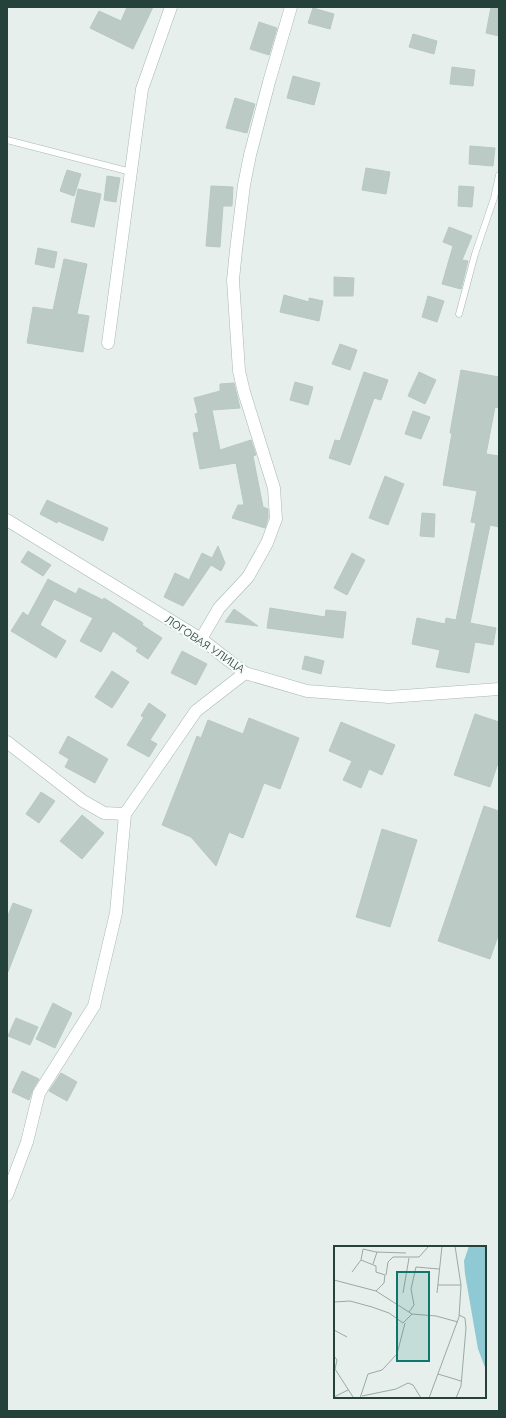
<svg xmlns="http://www.w3.org/2000/svg" width="506" height="1418" viewBox="0 0 506 1418" font-family="Raleway,sans-serif">
<style>
.building{fill:#bbcac4;stroke:#b8c9c2}
.lines{fill:none;stroke-linecap:round;stroke-linejoin:round}
.lane-casing{stroke:#a8b8b2;stroke-width:7}
.street-casing{stroke:#a8b8b2;stroke-width:13}
.lane{stroke:#fff;stroke-width:6}
.street{stroke:#fff;stroke-width:12}
.labels{text-anchor:middle;stroke-width:4;stroke-linejoin:round;paint-order:stroke}
.street-label{font-size:11px;fill:#24423a;stroke:#f7fbf9}
.inset-road{fill:none;stroke:#98aaa4;stroke-width:1}
.view{fill:#0f766e;fill-opacity:0.15;stroke:#0f766e;stroke-width:2}
.inset-edge{fill:none;stroke:#24423a;stroke-width:2}
</style>
<rect width="100%" height="100%" fill="#e6efeb"/>
<path class="building" d="M127,7H153L133,49L90,28L99,11L121,21Z
M491,7H499V36L486,33Z
M313,8L334,14L330,29L308,23Z
M259,22L277,28L269,55L250,49Z
M413,34L437,41L434,54L409,47Z
M452,67L475,70L473,86L450,84Z
M293,76L320,83L314,105L287,98Z
M235,98L255,104L247,133L226,128Z
M470,146L495,148L493,166L469,164Z
M366,168L390,172L386,194L362,190Z
M67,170L81,174L74,196L60,191Z
M107,176L120,178L116,202L104,200Z
M211,186L233,187L232,206H223L220,247L206,246Z
M459,186L474,187L472,207L458,206Z
M78,189L101,194L94,227L71,222Z
M449,227L472,236L462,260L468,261L461,289L442,284L453,246L443,242Z
M38,248L57,252L54,268L35,264Z
M64,259L87,264L77,314L89,316L83,352L27,343L33,307L53,310Z
M334,277L354,278L353,296H334Z
M284,295L309,302V298L323,301L319,321L280,312Z
M428,296L444,301L437,322L422,317Z
M340,344L357,350L350,370L332,364Z
M461,370L499,377V408L495,407L486,454L499,456V527L490,525L470,623L496,628L493,645L475,642L469,673L436,667L440,650L412,644L417,618L445,624L446,618L456,620L476,523L471,522L477,491L443,485L452,433H450Z
M364,372L388,380L381,400L374,398L350,465L329,458L335,440L340,441Z
M419,372L436,380L425,404L408,396Z
M295,382L313,387L308,405L290,400Z
M234,383L240,408L212,410L220,450L251,440L256,455L253,456L263,507L268,509V518L265,528L232,518L238,505H244L236,463L200,469L193,433L199,432L195,414L198,413L194,398L220,391V384Z
M413,411L430,417L421,439L405,434Z
M385,476L404,484L388,525L369,518Z
M47,500L108,528L103,541L58,521L57,523L40,514Z
M422,513L435,514L434,537L420,536Z
M218,546L225,563L221,571L211,565L183,606L164,597L175,573L189,580L202,553L212,558Z
M28,551L51,565L43,576L21,562Z
M352,553L365,560L347,595L334,588Z
M48,579L76,594L79,588L103,600L104,598L143,623L142,625L162,638L148,659L136,651L138,648L113,631L101,652L80,641L93,618L54,599L40,625L66,641L56,658L11,631L23,612L28,616Z
M270,608L325,617L326,610L346,612L343,638L267,628Z
M234,609L258,626L225,622Z
M182,651L207,664L196,685L171,673Z
M305,656L324,661L321,674L302,669Z
M112,671L129,682L112,708L95,697Z
M149,703L166,715L150,740L157,744L149,757L127,745L144,717L141,716Z
M475,714L499,722V760L490,787L454,775Z
M249,718L299,738L280,789L264,783L243,838L229,832L216,866L191,837L162,825L197,736L201,738L208,720L243,734Z
M341,722L395,745L382,775L369,769L361,788L343,780L352,761L329,751Z
M68,736L108,759L95,783L65,767L69,759L59,753Z
M41,792L55,801L39,823L26,814Z
M484,806L499,811V933L490,959L438,941Z
M82,815L104,833L82,859L60,841Z
M382,829L417,840L390,927L356,917Z
M13,903L32,910L8,972L7,918Z
M53,1003L72,1013L55,1048L36,1039Z
M16,1018L38,1027L30,1045L8,1036Z
M22,1071L39,1079L33,1089L29,1100L12,1092Z
M61,1073L77,1082L67,1101L49,1091Z"/>
<g class="lines">
<defs>
<path id="lane" d="M7,140L131,172
M459,314L475,254L494,198L499,175"/>
<path id="street" d="M108,343L142,89L171,7
M7,520L201,639L245,673L307,691L389,697L499,689
M201,639L219,608L248,577L267,543L276,519L274,488L244,392L239,371L233,280L236,250L244,185L250,155L269,82L291,7
M7,742L83,801L104,813L125,814L196,711L245,673
M7,1195L27,1142L39,1093L94,1006L116,913L125,814"/>
</defs>
<use href="#lane" class="lane-casing"/>
<use href="#street" class="street-casing"/>
<use href="#lane" class="lane"/>
<use href="#street" class="street"/>
</g>
<g class="labels">
<g class="street-label">
<text transform="translate(205 644) rotate(34)" y="4">ЛОГОВАЯ УЛИЦА</text>
</g>
</g>
<g transform="translate(334 1246)">
<rect width="152" height="152" fill="#e6efeb"/>
<path d="M135,0H152V124L144,103L131,28L130,15Z" fill="#8ec9d4"/>
<path class="inset-road" d="M59,11H85L95,0M27,14L42,20V26L51,29L50,37L42,45M39,18L43,6M18,26L27,14L29,3L42,6L72,7M52,29L54,16L59,11M0,34L42,45L78,68L102,70L124,76M104,39H127M69,47L75,12M103,47L108,0M0,56L16,55L38,61L55,67L69,77L78,68M75,66L80,59L77,43L82,21L105,23M0,84L13,91M0,110L3,114L1,123L19,151M104,128L127,135M28,150L62,143L74,137L79,139L87,152M0,151L14,144M26,152L34,128L48,124L63,108L71,77M95,152L125,71L127,39L121,0M122,152L127,140L132,82L131,72L125,69"/>
<path class="view" d="M63,26H95V115H63Z"/>
<rect width="152" height="152" class="inset-edge"/>
</g>
<rect width="506" height="1418" fill="none" stroke="#24423a" stroke-width="16"/>
</svg>
